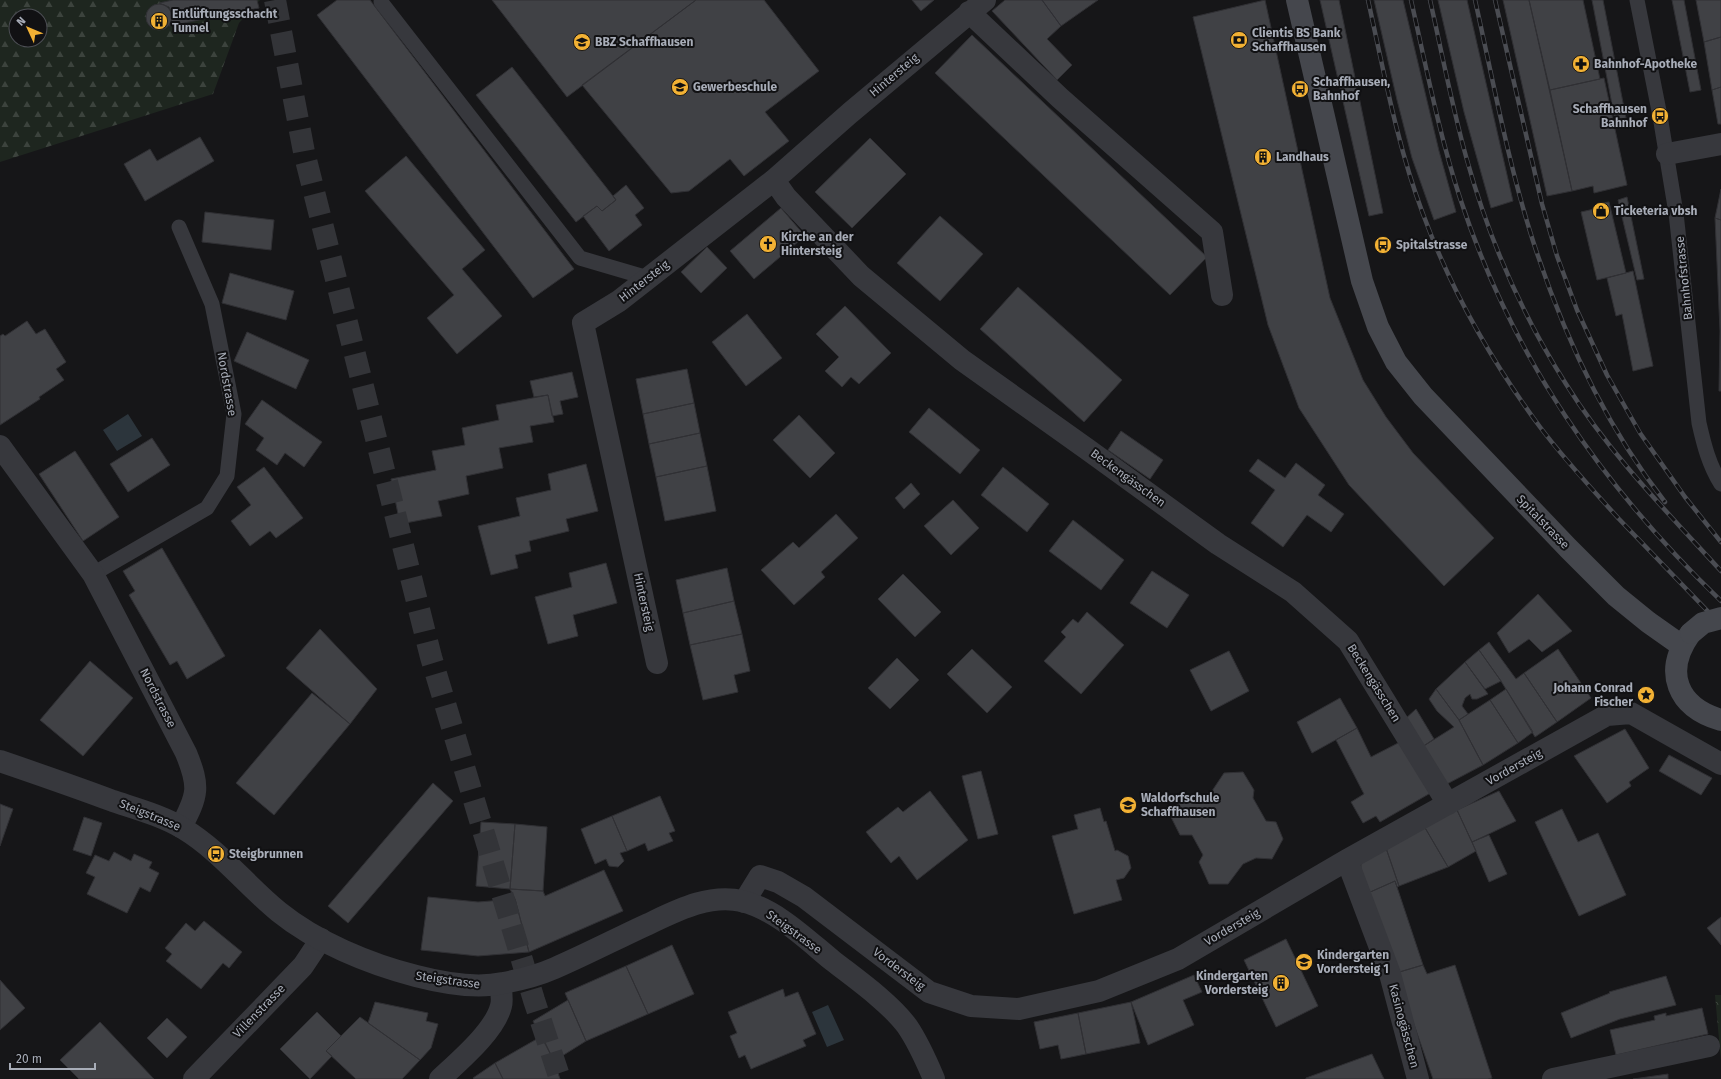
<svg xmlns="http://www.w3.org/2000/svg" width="1721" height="1079" viewBox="0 0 1721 1079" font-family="'Fira Sans',sans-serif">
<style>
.forest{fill:url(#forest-firs);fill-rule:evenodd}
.park{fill:url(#park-crowns)}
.water{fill:#2c353c}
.building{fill:#404145;stroke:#303034}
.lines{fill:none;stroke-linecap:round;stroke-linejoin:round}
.trunk-tunnel{stroke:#333438;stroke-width:22;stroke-dasharray:22 11;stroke-linecap:butt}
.service{stroke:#37383d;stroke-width:15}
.pedestrian{stroke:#37383d;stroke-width:22}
.minor{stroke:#37383d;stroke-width:22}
.tertiary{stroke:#37383d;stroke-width:22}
.secondary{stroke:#45474d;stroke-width:22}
.rail-casing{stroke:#4a4c52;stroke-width:4.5}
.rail{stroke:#111113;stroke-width:3;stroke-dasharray:9;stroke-linecap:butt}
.secondary-bridge{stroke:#45474d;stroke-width:22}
.labels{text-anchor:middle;stroke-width:4;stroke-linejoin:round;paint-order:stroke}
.poi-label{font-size:12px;font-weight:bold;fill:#a8adb8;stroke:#111113;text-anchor:start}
.street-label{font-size:12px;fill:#a8adb8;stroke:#111113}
</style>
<defs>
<pattern id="forest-firs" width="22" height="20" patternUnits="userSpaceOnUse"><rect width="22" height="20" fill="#1e261f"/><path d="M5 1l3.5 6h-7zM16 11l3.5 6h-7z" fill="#3c433d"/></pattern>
<pattern id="park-crowns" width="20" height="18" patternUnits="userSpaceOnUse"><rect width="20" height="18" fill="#1e261f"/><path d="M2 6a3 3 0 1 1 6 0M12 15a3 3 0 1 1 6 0" fill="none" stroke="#3c433d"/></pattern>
</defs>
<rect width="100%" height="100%" fill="#161618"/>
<path class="forest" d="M0,0H260L239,23L213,94L0,162ZM16,16H40V40H16Z"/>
<path class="park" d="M1715,995H1721V1061Z"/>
<path class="water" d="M128,414L142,436L117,451L103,430Z
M828,1005L844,1040L827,1047L812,1012Z"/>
<path class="building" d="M173,0H257L259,8L169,26L173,16L169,7L159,3Z
M337,0H370L574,269L533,298L317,15Z
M492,0H696L567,97Z
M696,0H764L819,71L765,112L789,141L744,176L730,159L689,191L671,193L582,85Z
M912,0H934L921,11Z
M1005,0H1042L1061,26L1047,39L1072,65L1057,80L992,11Z
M1042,0H1098L1061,26Z
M1265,0L1330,298L1363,380L1386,417L1413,453L1494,538L1444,586L1349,485L1299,408L1268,325L1193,17Z
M1320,0H1339L1383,213L1369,216Z
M1374,0H1403L1439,151L1456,212L1434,220L1412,158L1397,100Z
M1438,0H1467L1513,201L1491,208L1464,112Z
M1503,0H1529L1572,191L1547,196Z
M1529,0H1583L1600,79L1550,90Z
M1592,0H1603L1626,118L1615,120Z
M1672,0H1684L1701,90L1690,92Z
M1696,0H1721V37L1704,42Z
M146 17a13 13 0 1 1 26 0a13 13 0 1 1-26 0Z
M972,35L1207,257L1170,295L935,73Z
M1721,37V87L1712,90L1704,42Z
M512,67L616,200L602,211L597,206L576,222L476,95Z
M1604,78L1627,185L1594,193L1593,186L1572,191L1550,90Z
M1721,87V124H1718L1712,90Z
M200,137L214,161L145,201L124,164L150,149L157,161Z
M870,138L906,174L852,228L815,192Z
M406,156L485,250L462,269L502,316L457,354L427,318L454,295L365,191Z
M626,185L644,208L635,215L642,225L609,251L583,216L597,206L602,211L616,200L613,196Z
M1721,189V220L1715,218Z
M1627,197L1644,279L1637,280L1618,200Z
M1609,202L1626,273L1597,280L1581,212L1603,207L1602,203Z
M781,208L805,236L754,279L730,251Z
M205,212L274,220L271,250L202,242Z
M940,216L983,254L940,301L897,263Z
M1715,218L1721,220V391H1719L1720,331Z
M707,247L727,268L701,293L681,272Z
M1633,271L1653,366L1633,371L1622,314L1616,316L1607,278Z
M230,273L294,291L286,320L222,303Z
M1018,287L1122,380L1084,422L980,329Z
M845,306L891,353L859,384L851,377L842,387L825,371L839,357L816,334Z
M747,314L782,358L746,386L712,342Z
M27,321L36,334L45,329L66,362L56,369L64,380L39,397L40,399L0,425V336L3,334L5,336Z
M247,332L309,360L296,389L234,361Z
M687,369L694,403L643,414L636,379Z
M572,372L578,397L560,401L563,414L552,416L548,395L534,397L530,381Z
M548,395L554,422L530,426L533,442L499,448L503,468L466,476L469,494L438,501L442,516L400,524L391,479L436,470L432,451L465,445L462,428L499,420L496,405Z
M262,400L322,442L304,467L285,453L277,465L256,450L264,438L245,424Z
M694,403L700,433L649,444L643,414Z
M929,408L980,450L960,474L909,432Z
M799,415L835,453L810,478L773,440Z
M1121,431L1163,460L1150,479L1108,450Z
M700,433L707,466L656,477L649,444Z
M152,438L170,465L128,492L110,464Z
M75,451L119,517L83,541L39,474Z
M1258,459L1285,478L1296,463L1325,485L1318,495L1344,514L1331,532L1307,515L1283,547L1251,523L1275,490L1249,471Z
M586,464L598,511L566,519L569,531L529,541L531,551L515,555L518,568L491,575L478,526L520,516L516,498L551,490L548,474Z
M707,466L716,511L665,521L656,477Z
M264,467L303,518L276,538L270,531L250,546L231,521L251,505L237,487Z
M1003,467L1049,504L1027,532L981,495Z
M911,483L920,494L904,509L895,498Z
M953,500L979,528L951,555L924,526Z
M836,514L858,538L821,572L825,577L794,605L761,570L793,542L799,548Z
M1073,520L1124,560L1101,590L1049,551Z
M162,548L225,656L187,679L177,661L170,665L129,595L135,591L123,571Z
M606,563L617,603L573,615L578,636L548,644L535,597L572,587L569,573Z
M727,568L734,601L683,613L676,580Z
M1152,571L1189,595L1167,628L1130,603Z
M903,574L941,612L915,637L878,599Z
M1538,594L1572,631L1542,652L1529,639L1509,653L1497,633Z
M734,601L742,634L690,645L683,613Z
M1087,612L1124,645L1081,694L1044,661L1066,637L1061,632L1073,619L1078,623Z
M320,629L377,689L350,724L286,668Z
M742,634L750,671L734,675L738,692L703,700L690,645Z
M1489,642L1516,679L1524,673L1557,722L1535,737L1501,681L1479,650Z
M972,649L1012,687L987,713L947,674Z
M1558,649L1591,698L1557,722L1524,673Z
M1479,650L1501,681L1485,689L1465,662Z
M1229,651L1249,691L1211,711L1190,670Z
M897,658L919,680L890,709L868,688Z
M90,661L133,698L83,756L40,720Z
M1465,662L1488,694L1477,699H1472L1470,694L1465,698L1462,706L1468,714L1459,720L1436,689Z
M1436,689L1459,720L1483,765L1445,785L1422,747L1454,727L1437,711L1429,699Z
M1506,689L1533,732L1518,743L1490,700Z
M312,693L350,724L274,815L236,783Z
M1340,698L1357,728L1312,753L1297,722Z
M1490,700L1518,743L1483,765L1459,720Z
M1416,709L1434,739L1422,747L1404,720Z
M1357,728L1371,757L1402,741L1434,791L1380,822L1376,816L1363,823L1351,802L1364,794L1336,740Z
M1625,729L1649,768L1629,782L1631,786L1607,803L1574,756Z
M1669,755L1712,778L1701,795L1659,771Z
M981,771L998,834L978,839L962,776Z
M1243,772L1254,790L1253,798L1266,821L1276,822L1283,839L1272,859L1256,858L1243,864L1228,884H1209L1199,862L1203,855L1192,835H1180L1170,815L1182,795L1202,796L1212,791L1224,773Z
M433,783L453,801L348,923L328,906Z
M930,791L968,840L917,880L899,856L891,863L866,832L898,807L903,812Z
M1499,791L1516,821L1472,842L1457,810Z
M660,796L675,831L669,833L673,841L648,851L645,843L627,851L612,816Z
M0,804L13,809L0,846Z
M1100,808L1104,822L1106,821L1115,851L1117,850L1128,856L1131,868L1124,878L1116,880L1122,900L1074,914L1052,836L1078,829L1074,815Z
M1562,809L1578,842L1598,833L1626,895L1579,916L1535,822Z
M1457,810L1476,851L1448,867L1424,826Z
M612,816L627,851L620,853L624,861L618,867L609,866L606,859L595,864L581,829Z
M84,817L102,823L91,856L73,850Z
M481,822L515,824L510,889L476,886Z
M515,824L547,827L543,891L510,889Z
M1424,826L1448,867L1399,886L1386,848Z
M1489,835L1507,874L1489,882L1472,842Z
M1386,848L1399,886L1397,887L1395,881L1368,893L1361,870V863Z
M114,852L131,861L134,854L152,862L149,868L159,873L150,892L140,887L127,913L87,894L95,877L86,873L95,855L109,861Z
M604,870L623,911L529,952L515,899L510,889L543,891L545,896Z
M1395,881L1423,965L1396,973L1368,893Z
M428,897L478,902L515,899L529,952L478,956L421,950Z
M1721,917V945L1707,928Z
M204,921L242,952L229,968L223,963L201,989L166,961L172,954L165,948L186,923L195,931Z
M1286,939L1318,1006L1276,1027L1244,960Z
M672,945L694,994L648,1014L626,966Z
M1423,965L1427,974L1455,965L1492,1078L1488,1079H1433L1396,973Z
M626,966L648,1014L586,1041L565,993Z
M1194,975L1202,992L1183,1000L1194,1025L1148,1045L1131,1002Z
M1666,976L1676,1005L1620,1019L1571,1038L1561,1013L1610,993L1609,992Z
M0,980L25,1008L0,1030Z
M783,989L785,997L798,992L816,1034L803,1040L806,1046L751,1069L745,1055L739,1058L730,1036L737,1033L728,1012Z
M568,1000L586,1041L554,1061L533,1021Z
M375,1002L428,1013L426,1021L438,1024L431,1048L420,1060L368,1023Z
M1131,1002L1140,1043L1086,1054L1078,1013Z
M1702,1008L1708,1034L1616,1055L1610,1030L1655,1020L1654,1016L1666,1013V1016Z
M317,1012L341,1036L326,1051L332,1056L310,1079L280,1049Z
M1078,1013L1086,1054L1061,1059L1058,1045L1040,1049L1034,1022Z
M360,1017L420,1060L402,1079H356L326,1051Z
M167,1018L187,1037L167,1058L147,1038Z
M100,1022L154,1079H79L60,1060Z
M542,1036L554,1061L560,1079H503L495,1063Z
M1372,1054L1384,1079H1306V1078Z
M495,1063L503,1079H474L473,1078Z
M1668,1074V1079H1633Z"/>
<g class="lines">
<path class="trunk-tunnel" d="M275,0L304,152L431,657L534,1000L560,1079"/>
<path class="service" d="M1637,0L1660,116L1676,213L1699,423C1704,445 1709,465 1721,484
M381,2L580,258L648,278
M93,574L207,508L227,476L234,414L212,304L179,227"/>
<path class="pedestrian" d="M1667,154L1721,144"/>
<path class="minor" d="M969,12L1060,98L1212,232L1222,295
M774,180L786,197L861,276L962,360L1087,449L1218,544L1293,592L1348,641L1448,804
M0,446L93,574L186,753C200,787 198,795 181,827
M657,663L583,323L619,301L774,180L850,113L985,0
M1347,860L1390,974L1418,1079
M744,902L760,876L778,882L804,897L929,992L971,1006L1019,1009L1099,991L1178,959L1347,860L1607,715L1631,713L1721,764
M194,1079L303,966L321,939
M440,1079C459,1061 495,1031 501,1006C503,999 501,991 500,984
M1553,1079L1709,1046"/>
<path class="tertiary" d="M0,761C38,774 76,787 113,801C137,809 163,816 184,829C220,851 246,885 279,912C316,942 369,964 416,976C443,983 476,989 503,983C520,980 539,975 555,968C585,955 614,940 644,926C674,912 708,893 742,901C777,910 806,939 833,961C856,979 889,1002 907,1026C918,1042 926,1060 934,1079"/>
<path class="secondary" d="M1297,0L1362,281L1378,327L1396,362L1423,396L1568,548L1616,596L1648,622L1682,646
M1690,634C1663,672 1677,707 1721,720"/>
<defs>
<path id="rail" d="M1368,0C1384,72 1397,145 1423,214C1451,290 1492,362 1540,427C1564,459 1592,489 1619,519C1653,554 1687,590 1721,625
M1411,0C1426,66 1439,134 1460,198C1512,357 1602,486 1721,601
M1430,0C1442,53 1452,107 1467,160C1489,239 1522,315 1566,384C1609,453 1666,511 1721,571
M1475,0C1493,80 1508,163 1533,241C1563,334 1605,425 1665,502
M1495,0L1542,204L1557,256L1577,310L1607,375L1640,433L1685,497L1721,542"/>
</defs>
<use href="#rail" class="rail-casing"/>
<use href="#rail" class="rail"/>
<path class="secondary-bridge" d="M1691,633L1703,623L1721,618"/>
</g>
<defs>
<symbol id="building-disc" viewBox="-11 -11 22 22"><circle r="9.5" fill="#f2b134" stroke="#111113"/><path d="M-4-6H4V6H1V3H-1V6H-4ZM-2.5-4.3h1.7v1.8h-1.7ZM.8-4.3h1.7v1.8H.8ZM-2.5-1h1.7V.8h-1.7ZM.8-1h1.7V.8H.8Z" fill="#111"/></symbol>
<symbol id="bank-disc" viewBox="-11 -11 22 22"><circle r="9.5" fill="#f2b134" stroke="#111113"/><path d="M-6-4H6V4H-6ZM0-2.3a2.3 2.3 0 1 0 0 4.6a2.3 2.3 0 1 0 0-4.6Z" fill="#111"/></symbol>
<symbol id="university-disc" viewBox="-11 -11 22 22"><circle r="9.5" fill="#f2b134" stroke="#111113"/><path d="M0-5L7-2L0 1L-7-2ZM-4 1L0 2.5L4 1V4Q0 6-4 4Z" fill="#111"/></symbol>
<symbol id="pharmacy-disc" viewBox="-11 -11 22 22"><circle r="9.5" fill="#f2b134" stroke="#111113"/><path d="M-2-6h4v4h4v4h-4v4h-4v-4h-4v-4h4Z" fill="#111"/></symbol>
<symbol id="school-disc" viewBox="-11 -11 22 22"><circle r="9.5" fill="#f2b134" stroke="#111113"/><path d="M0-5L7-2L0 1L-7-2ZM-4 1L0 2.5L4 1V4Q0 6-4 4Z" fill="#111"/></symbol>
<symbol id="bus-disc" viewBox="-11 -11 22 22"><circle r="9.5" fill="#f2b134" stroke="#111113"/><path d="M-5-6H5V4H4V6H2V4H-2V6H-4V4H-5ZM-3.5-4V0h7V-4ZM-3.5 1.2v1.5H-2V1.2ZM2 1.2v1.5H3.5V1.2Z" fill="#111"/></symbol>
<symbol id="shop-disc" viewBox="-11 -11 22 22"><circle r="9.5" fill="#f2b134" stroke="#111113"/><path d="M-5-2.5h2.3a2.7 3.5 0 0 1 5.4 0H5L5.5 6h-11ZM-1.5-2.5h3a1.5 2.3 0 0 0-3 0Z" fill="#111"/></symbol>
<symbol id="church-disc" viewBox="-11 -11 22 22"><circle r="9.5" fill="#f2b134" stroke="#111113"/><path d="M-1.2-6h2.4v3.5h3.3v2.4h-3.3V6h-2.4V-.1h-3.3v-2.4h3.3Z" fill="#111"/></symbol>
<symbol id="sight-disc" viewBox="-11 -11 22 22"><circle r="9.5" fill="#f2b134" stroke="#111113"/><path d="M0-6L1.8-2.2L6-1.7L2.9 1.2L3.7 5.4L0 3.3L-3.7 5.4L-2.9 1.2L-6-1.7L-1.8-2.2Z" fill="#111"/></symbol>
</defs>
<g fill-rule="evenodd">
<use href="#building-disc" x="149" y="11" width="20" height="20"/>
<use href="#bank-disc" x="1229" y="30" width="20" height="20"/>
<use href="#university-disc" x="572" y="32" width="20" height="20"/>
<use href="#pharmacy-disc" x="1571" y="54" width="20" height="20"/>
<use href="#school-disc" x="670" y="77" width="20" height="20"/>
<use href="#bus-disc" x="1290" y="79" width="20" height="20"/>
<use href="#bus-disc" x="1650" y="106" width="20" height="20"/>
<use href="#building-disc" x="1253" y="147" width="20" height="20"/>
<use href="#shop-disc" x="1591" y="201" width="20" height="20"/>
<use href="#church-disc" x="758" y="234" width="20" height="20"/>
<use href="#bus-disc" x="1373" y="235" width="20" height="20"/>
<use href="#sight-disc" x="1636" y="685" width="20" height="20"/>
<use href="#school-disc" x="1118" y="795" width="20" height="20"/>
<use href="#bus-disc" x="206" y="844" width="20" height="20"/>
<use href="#school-disc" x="1294" y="952" width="20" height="20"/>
<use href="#building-disc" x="1271" y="973" width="20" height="20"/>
</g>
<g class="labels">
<g class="poi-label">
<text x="172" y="18">Entlüftungsschacht<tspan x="172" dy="14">Tunnel</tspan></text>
<text x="1252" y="37">Clientis BS Bank<tspan x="1252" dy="14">Schaffhausen</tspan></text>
<text x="595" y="46">BBZ Schaffhausen</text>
<text x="1594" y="68">Bahnhof-Apotheke</text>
<text x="1313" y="86">Schaffhausen,<tspan x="1313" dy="14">Bahnhof</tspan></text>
<text x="693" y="91">Gewerbeschule</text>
<text x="1647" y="113" text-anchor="end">Schaffhausen<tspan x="1647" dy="14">Bahnhof</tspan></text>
<text x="1276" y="161">Landhaus</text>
<text x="1614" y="215">Ticketeria vbsh</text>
<text x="781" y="241">Kirche an der<tspan x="781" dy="14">Hintersteig</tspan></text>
<text x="1396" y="249">Spitalstrasse</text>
<text x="1633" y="692" text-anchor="end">Johann Conrad<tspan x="1633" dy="14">Fischer</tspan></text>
<text x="1141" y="802">Waldorfschule<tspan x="1141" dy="14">Schaffhausen</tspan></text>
<text x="229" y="858">Steigbrunnen</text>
<text x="1317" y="959">Kindergarten<tspan x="1317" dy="14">Vordersteig 1</tspan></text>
<text x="1268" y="980" text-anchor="end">Kindergarten<tspan x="1268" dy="14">Vordersteig</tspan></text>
</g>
<g class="street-label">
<text transform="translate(894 75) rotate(-40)" y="4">Hintersteig</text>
<text transform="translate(1684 278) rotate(-96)" y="4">Bahnhofstrasse</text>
<text transform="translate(644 281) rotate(-38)" y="4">Hintersteig</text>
<text transform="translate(227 384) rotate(80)" y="4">Nordstrasse</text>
<text transform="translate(1128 478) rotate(36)" y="4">Beckengässchen</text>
<text transform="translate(1543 522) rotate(46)" y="4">Spitalstrasse</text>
<text transform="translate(644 602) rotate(78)" y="4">Hintersteig</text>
<text transform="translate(1374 683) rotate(58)" y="4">Beckengässchen</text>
<text transform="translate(158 698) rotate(63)" y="4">Nordstrasse</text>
<text transform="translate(1514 767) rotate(-29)" y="4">Vordersteig</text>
<text transform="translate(150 815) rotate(22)" y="4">Steigstrasse</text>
<text transform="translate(1232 927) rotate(-30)" y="4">Vordersteig</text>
<text transform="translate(794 932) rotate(36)" y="4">Steigstrasse</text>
<text transform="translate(899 969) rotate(37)" y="4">Vordersteig</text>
<text transform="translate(448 980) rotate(8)" y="4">Steigstrasse</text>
<text transform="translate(259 1011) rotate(-46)" y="4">Villenstrasse</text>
<text transform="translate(1404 1026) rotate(75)" y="4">Kasinogässchen</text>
</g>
</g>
<g transform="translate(28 28) rotate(314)"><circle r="19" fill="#111113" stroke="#4d4f55"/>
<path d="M0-3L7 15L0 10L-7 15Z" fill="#f2b134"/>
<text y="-6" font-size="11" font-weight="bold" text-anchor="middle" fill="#a8adb8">N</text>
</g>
<path d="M10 1063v6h85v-6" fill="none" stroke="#a8adb8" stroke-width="2"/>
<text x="16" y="1063" font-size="12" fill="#a8adb8" stroke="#111113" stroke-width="3" paint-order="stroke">20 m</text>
</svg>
